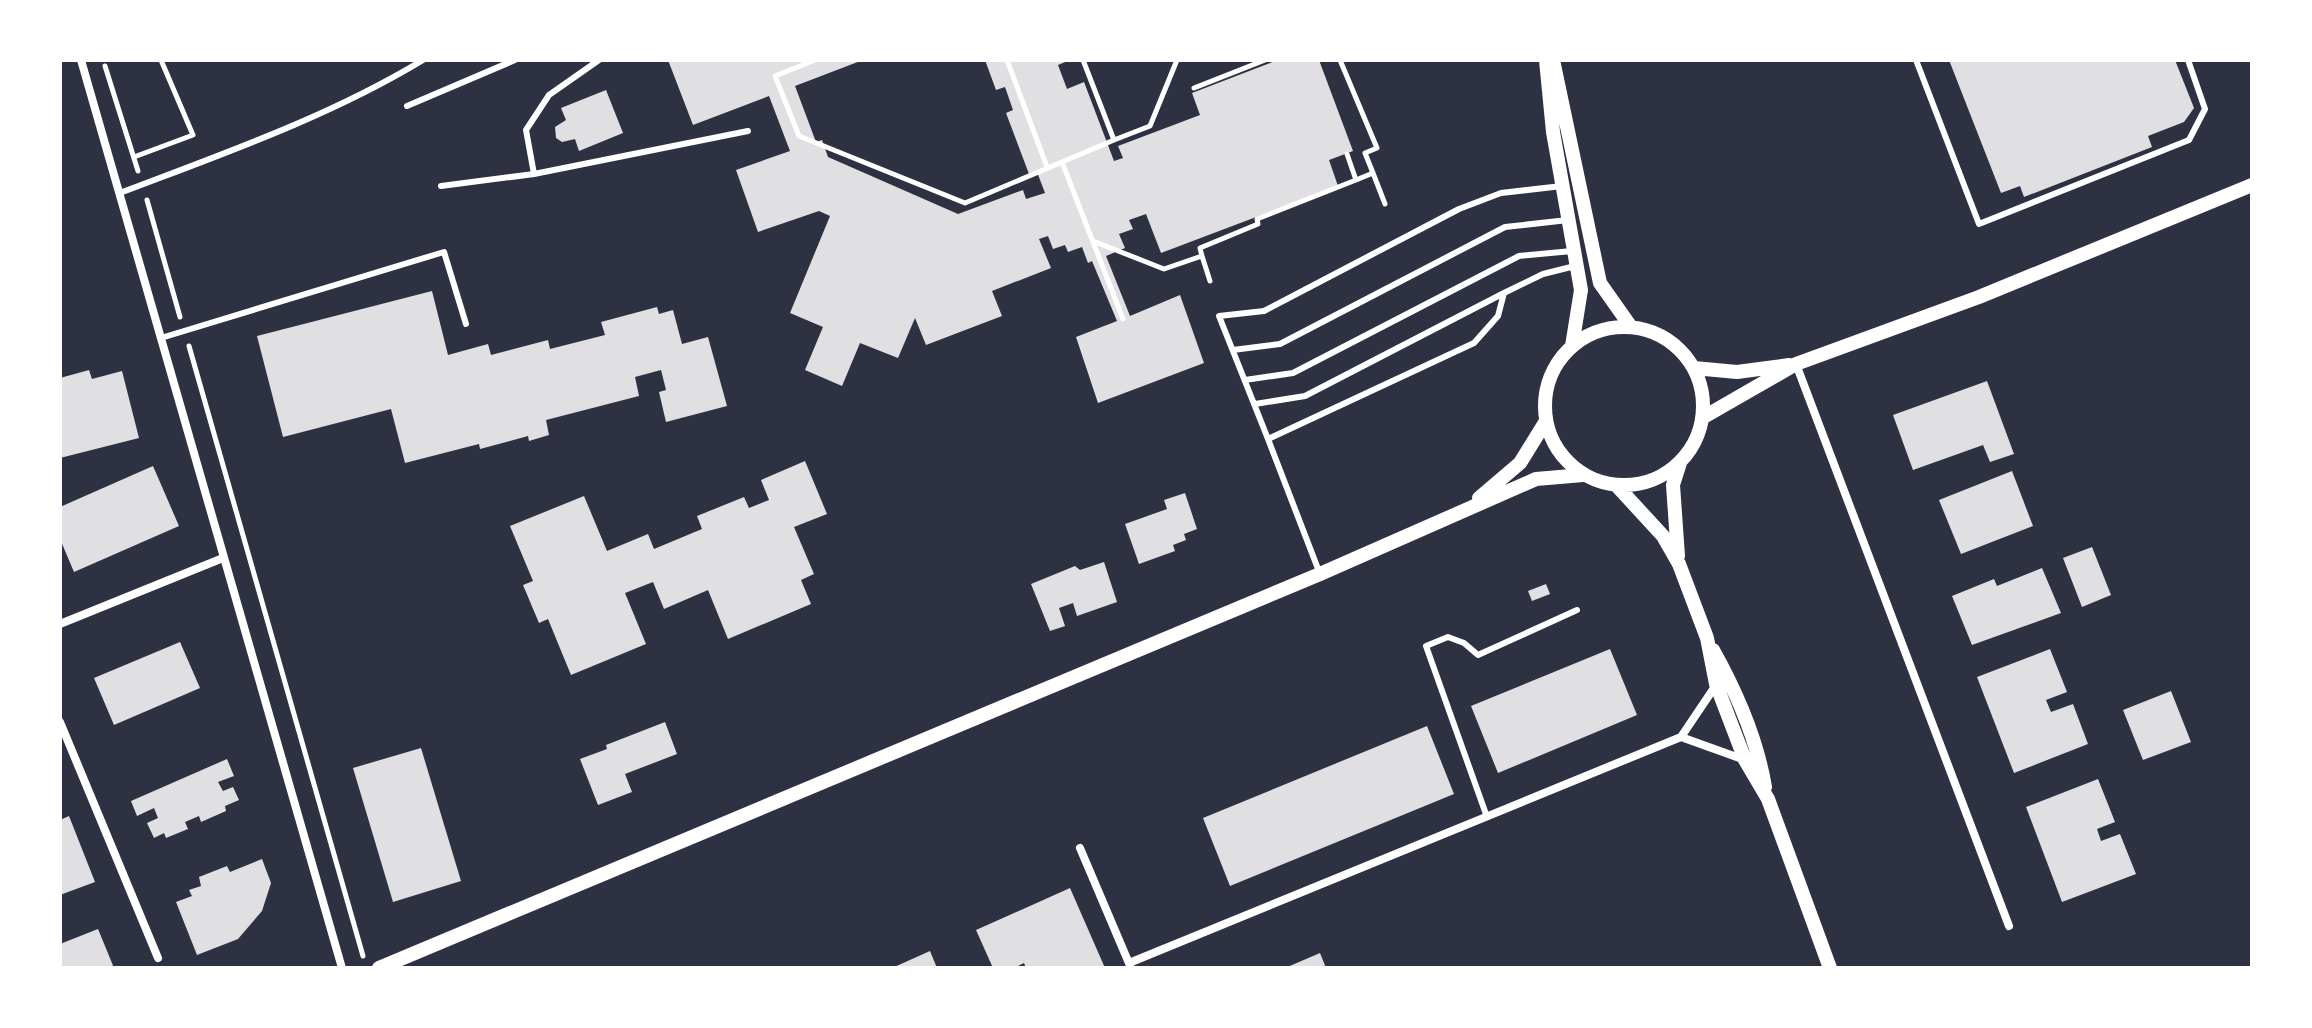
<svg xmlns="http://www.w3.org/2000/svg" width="2312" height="1028" viewBox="0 0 2312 1028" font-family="'PT Sans',sans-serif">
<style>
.building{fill:#e0e0e3}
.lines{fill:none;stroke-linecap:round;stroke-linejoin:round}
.path{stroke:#fff;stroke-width:5}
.service{stroke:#fff;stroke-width:6}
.minor{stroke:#fff;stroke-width:8}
.tertiary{stroke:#fff;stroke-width:14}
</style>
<rect width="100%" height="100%" fill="#2d3142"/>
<path class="building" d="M668,60H863L795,86L816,142L822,140L828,157L958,214L1023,190L1026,199L1045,193L1037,172L1029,174L1006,113L1013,110L1005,87L996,90L985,60H1070L1058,65L1067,89L1084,82L1114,161L1123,158L1118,146L1200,115L1192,93L1278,60H1319L1353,151L1329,160L1338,186L1161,253L1146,214L1129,220L1133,229L1119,234L1125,248L1106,256L1130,316L1180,295L1204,363L1098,403L1076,337L1117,321L1092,261L1088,263L1082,247L1068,252L1065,245L1053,249L1048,236L1039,239L1051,268L992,291L1002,316L926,345L915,318L898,358L860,343L842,386L805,370L823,327L790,313L830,216L819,211L758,232L736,170L790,151L769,96L693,125Z
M1949,60H2175L2194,108L2184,122L2148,136L2152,147L2024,197L2020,186L2001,193Z
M606,90L623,133L579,151L575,139L562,142L556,138L555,127L566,120L561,108Z
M432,291L448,355L488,344L491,355L548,340L550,349L605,335L601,322L657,307L659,314L673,310L682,344L708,337L727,406L666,422L659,392L666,390L661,370L635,377L639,396L546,420L549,435L529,441L528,436L480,449L479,444L405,463L391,409L283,437L257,336Z
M89,370L92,379L122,371L139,438L60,458V378Z
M1987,381L2014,454L1990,462L1983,445L1913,470L1893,415Z
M805,461L827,514L794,527L814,574L801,580L811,604L728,639L708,590L664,609L653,582L625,593L646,644L571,675L548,619L539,623L523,585L533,581L510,526L584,496L607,551L648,534L654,549L702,529L697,516L744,497L749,508L769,500L761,480Z
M153,466L179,526L74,572L60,539V507Z
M2012,471L2033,526L1961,554L1939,500Z
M1185,493L1197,529L1184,534L1186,540L1173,545L1175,551L1139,564L1125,524L1167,509L1164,500Z
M2092,547L2111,595L2082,607L2063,558Z
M1104,562L1117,602L1077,616L1073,603L1059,608L1065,626L1050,631L1031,584L1075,566L1080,570Z
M2042,568L2061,613L1972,645L1952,596L1994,579L1997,586Z
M1546,584L1550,594L1532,601L1528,591Z
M180,642L200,688L114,725L94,678Z
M1610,649L1637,715L1498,773L1471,706Z
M2050,649L2067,692L2046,700L2051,712L2073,704L2088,744L2014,773L1977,677Z
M2171,691L2191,742L2143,760L2123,710Z
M665,722L677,754L625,774L632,792L598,805L580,759L607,749L606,745Z
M1427,726L1454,794L1230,886L1203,818Z
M421,748L461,881L393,902L353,768Z
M227,759L234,776L218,782L223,791L233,787L239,800L225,806L226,811L201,822L199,816L185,822L188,829L166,838L164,833L154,838L147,823L158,818L154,808L137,816L131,801Z
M2098,779L2115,822L2097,829L2101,841L2120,834L2136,874L2062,902L2026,807Z
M69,816L95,882L60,895V820Z
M262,859L271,883L262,911L238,939L197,955L176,902L192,896L189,890L201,886L199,877L227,866L230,872Z
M1070,888L1105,968H1026L1024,963L1014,968H993L976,930Z
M98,929L114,968H60V944Z
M930,951L937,968H892Z
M1320,953L1326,968H1285Z"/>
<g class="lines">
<path class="path" d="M815,60L775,76L799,136L965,203L1114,140
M1007,60L1047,167
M1083,60L1114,140L1150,126L1177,60
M1340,60L1377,148L1365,153L1373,173
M105,66L138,171
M1194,88L1265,60
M134,157L193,135L161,60
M1062,162L1123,319
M1356,180L1373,173L1385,204
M147,200L180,317
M1093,241L1164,269L1202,256L1210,281
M1202,256L1200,248L1258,224L1257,219L1356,180L1347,154
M189,346L363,956"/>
<path class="service" d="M1916,60L1979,224L2189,140L2205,109L2188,60
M407,106L515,60
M534,174L526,130L549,95L599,60
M441,186L534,174L748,131
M120,193C222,154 329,117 423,60
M161,338L444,252L466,324
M1233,350L1280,344L1505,227L1568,220
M1245,380L1293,373L1519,256L1572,251
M1255,404L1305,396L1504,293
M1268,439L1219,316L1264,311L1459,209L1501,193L1562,186
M1320,574L1268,439L1474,343L1498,316L1504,293L1543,274L1575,266
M1487,817L1426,646L1448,637L1464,643L1478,655L1577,610"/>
<path class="minor" d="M81,60L342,968
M1796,364L2009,926
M60,624L223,558
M60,722L158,958
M1681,737L1745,760
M1080,848L1131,968
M1129,963L1681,737L1716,685"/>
<path class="tertiary" d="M1546,60L1553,132L1581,290L1572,346
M1553,60L1600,283L1631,327
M1545 406a79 79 0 1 1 158 0a79 79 0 1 1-158 0Z
M1694,368L1737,372L1789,365
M1702,418L1796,364L1979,297L2252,185
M1617,486L1663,536L1679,564L1707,638L1716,684L1745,760L1768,799L1830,968
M1479,498L1520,463L1546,421
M1678,556L1673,485L1680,463
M1713,650C1737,693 1757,739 1765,787
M379,968L1320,574L1536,479L1583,475"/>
</g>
<rect width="2312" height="1028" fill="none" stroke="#ffffff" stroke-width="124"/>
</svg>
